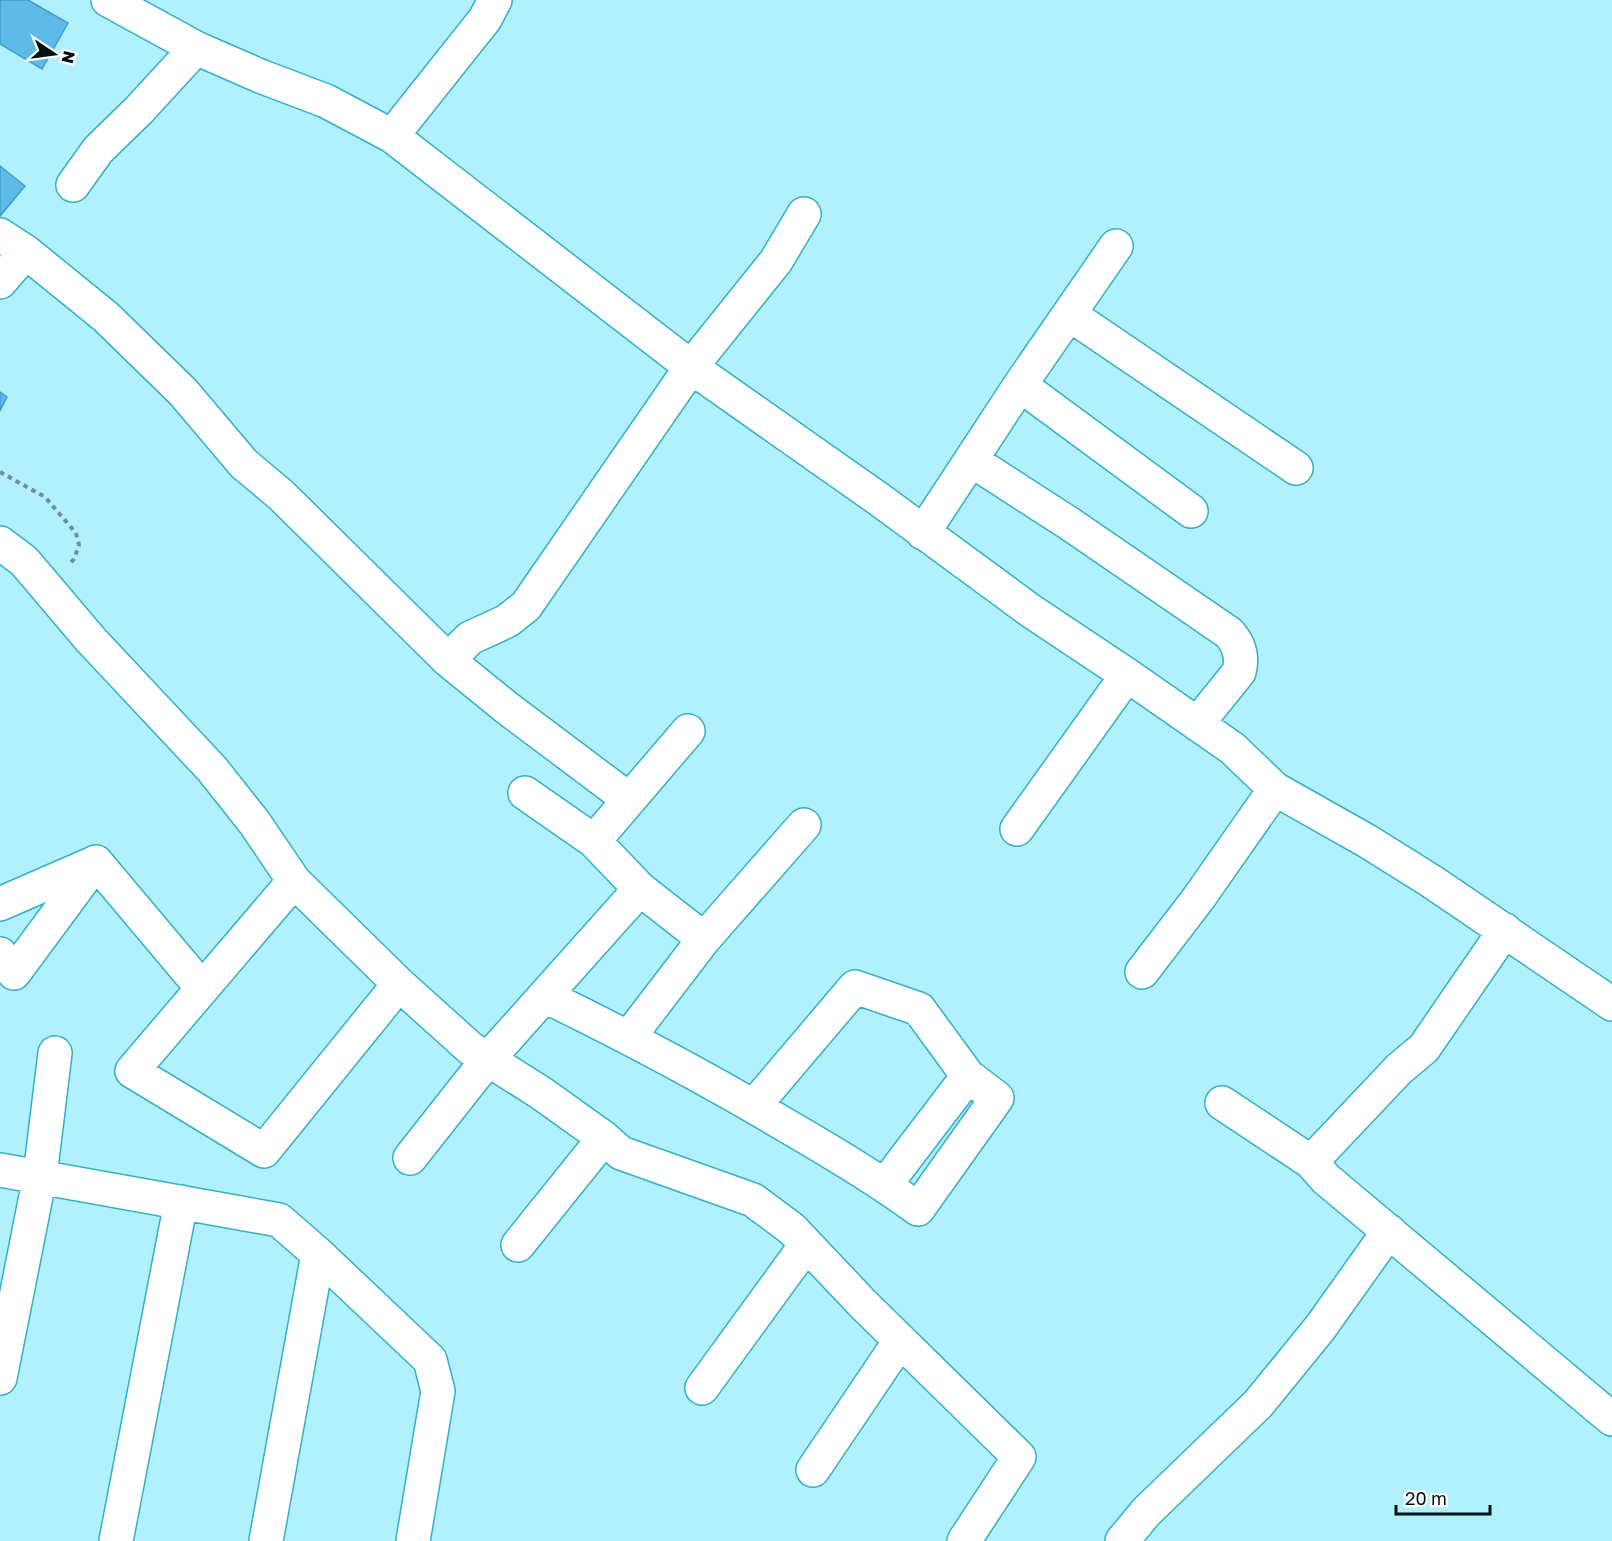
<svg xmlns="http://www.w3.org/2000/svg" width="1612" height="1541" viewBox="0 0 1612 1541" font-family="'Golos Text',sans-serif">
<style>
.building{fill:#5ebae7;stroke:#419fcb;stroke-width:1.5}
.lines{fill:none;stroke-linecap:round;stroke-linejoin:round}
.street-casing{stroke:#34b0c6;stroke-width:36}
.path{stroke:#67939d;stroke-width:4;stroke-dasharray:4.5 4.5;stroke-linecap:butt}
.street{stroke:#fff;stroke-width:33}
</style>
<rect width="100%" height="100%" fill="#b1f0fd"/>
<path class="building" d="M0,0H28L68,23L42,69L0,44Z
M0,166L25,186L0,216Z
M0,392L7,397L0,411Z"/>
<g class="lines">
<defs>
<path id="street" d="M108,0L196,48L260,76L326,101L392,136L691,367L880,500L1031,611L1127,675L1232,748L1275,789L1367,841L1431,881L1612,1004
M392,136L485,19L495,0
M73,185L98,150L139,110L196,48
M0,235L26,252L106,317L183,392L244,464L281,495L448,660L507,708L619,792
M0,282L26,252
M1069,314L1296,468
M1020,385L1191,511
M971,460L1070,524L1229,633C1239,644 1243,657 1239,672L1197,724
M923,533L1020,385L1116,246
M0,543L24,561L91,640L212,769L254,822L294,881L399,984L470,1048L541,1093L604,1138L621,1153L753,1200L792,1229L863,1304L1019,1457L964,1541
M448,660L470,638L507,621L526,606L691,367L776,261L804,214
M525,793L594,841
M1017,829L1127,675
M96,862L202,988
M294,881L132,1071L264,1151L399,984
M640,889L594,841L688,731
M0,904L94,863
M0,954L14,973L96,862
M1142,972L1198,899L1275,789
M545,996C627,1036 708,1079 787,1126C832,1152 876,1178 918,1209L997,1098L968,1076L885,1185
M629,1037L704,939
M1222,1103L1311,1162L1326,1179L1612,1419
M754,1106L855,987L919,1009L968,1076
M410,1158L488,1059L640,889L704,939L804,825
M1311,1162L1399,1069L1424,1048L1505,930
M0,1170L279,1220L318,1254L430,1360L438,1391L413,1541
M518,1245L604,1138
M0,1378L40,1176L55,1053
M702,1388L806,1245
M813,1470L900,1341
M116,1541L181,1202
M266,1541L318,1254
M1122,1541L1146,1512L1258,1404L1320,1328L1389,1231"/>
</defs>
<use href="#street" class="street-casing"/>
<path class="path" d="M0,472L45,497L76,533L79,545L74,559L69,565"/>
<use href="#street" class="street"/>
</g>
<g transform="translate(54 54) rotate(103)" stroke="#ffffff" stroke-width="4.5" paint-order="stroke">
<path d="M0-4.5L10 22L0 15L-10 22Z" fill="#001116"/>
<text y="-9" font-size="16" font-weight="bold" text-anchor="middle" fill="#001116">N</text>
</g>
<path d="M1396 1505v9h94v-9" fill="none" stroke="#001116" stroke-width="3"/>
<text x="1405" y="1505" font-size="18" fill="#001116" stroke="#ffffff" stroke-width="4.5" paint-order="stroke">20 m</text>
</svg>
